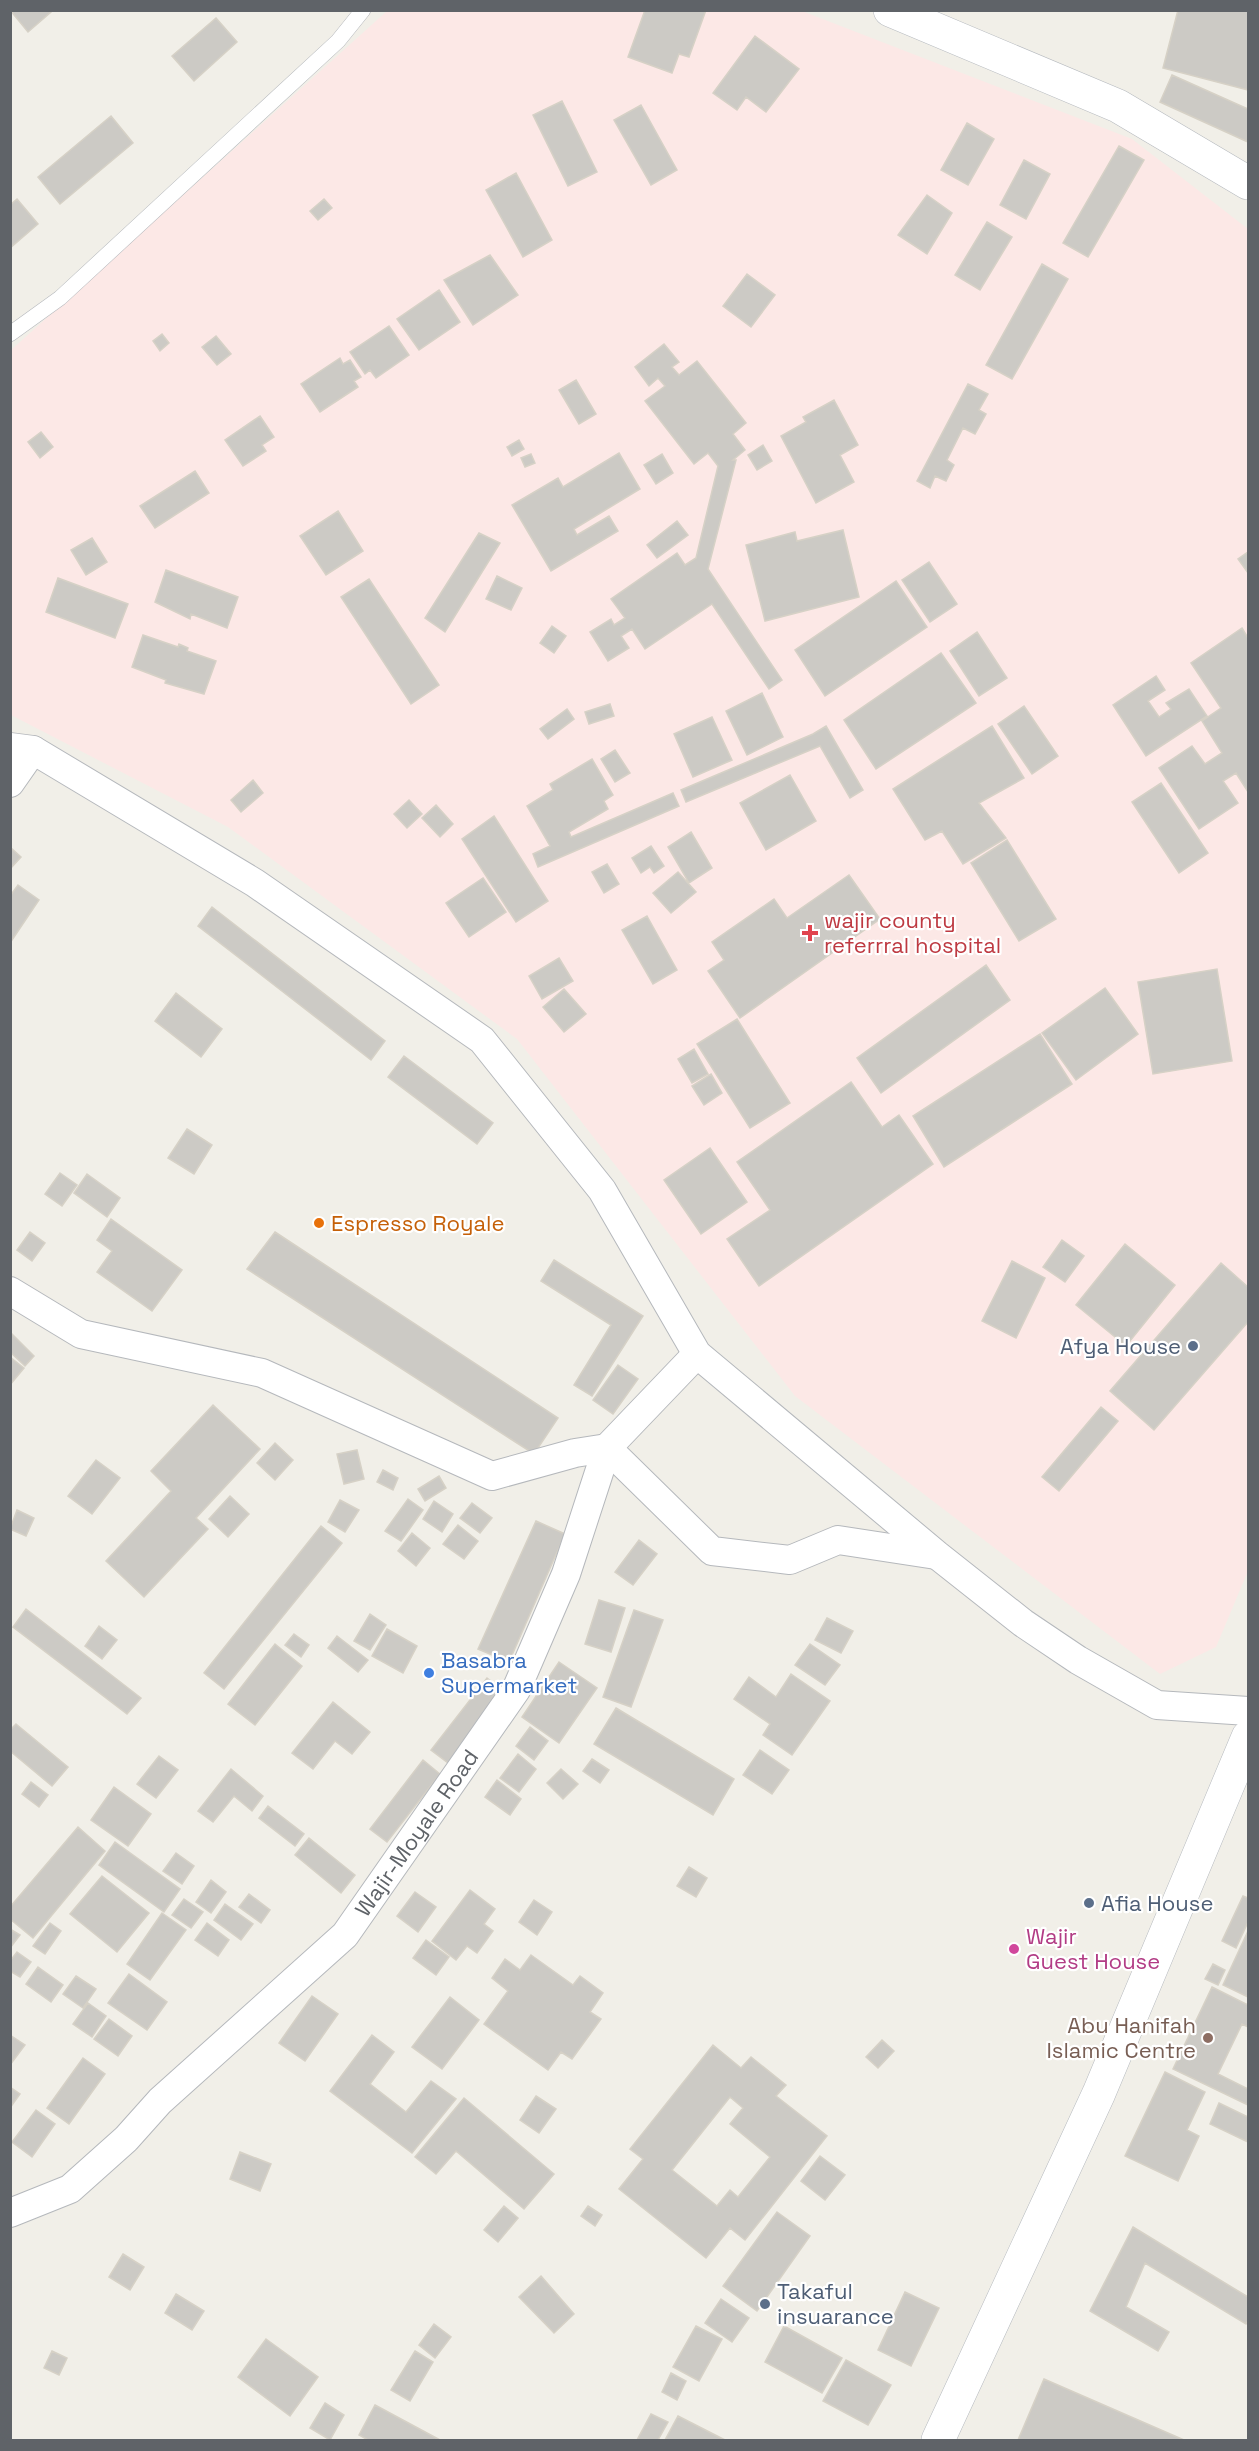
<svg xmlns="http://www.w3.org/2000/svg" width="1259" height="2451" viewBox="0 0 1259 2451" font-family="'Space Grotesk',sans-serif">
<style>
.medical{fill:#fce8e6}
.building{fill:#cccac5;stroke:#d6d1c6;stroke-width:1.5;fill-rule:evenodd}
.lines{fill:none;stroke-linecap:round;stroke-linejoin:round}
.lane-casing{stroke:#b5b8bc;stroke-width:16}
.street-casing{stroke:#b5b8bc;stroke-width:30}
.secondary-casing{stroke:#b6babf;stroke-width:34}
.lane{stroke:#fff;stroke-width:15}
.street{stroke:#fff;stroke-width:28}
.secondary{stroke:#fff;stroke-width:33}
.health-dot{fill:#e0444e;stroke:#fff;stroke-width:2}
.food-dot{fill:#e8710a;stroke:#fff;stroke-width:2}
.service-dot{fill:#5c6f8a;stroke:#fff;stroke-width:2}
.shop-dot{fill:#3f7fe0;stroke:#fff;stroke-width:2}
.hotel-dot{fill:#d1479c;stroke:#fff;stroke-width:2}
.education-dot{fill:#8d6e63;stroke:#fff;stroke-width:2}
.labels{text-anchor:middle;stroke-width:4.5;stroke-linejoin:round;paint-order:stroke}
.health-label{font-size:22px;fill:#be3a42;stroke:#fff;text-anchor:start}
.food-label{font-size:22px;fill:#c56008;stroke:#fff;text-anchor:start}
.service-label{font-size:22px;fill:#4e5e75;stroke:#fff;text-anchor:start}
.shop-label{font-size:22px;fill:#366cbe;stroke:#fff;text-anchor:start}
.street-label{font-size:22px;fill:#5f6368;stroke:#fff}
.hotel-label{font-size:22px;fill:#b23c85;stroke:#fff;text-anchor:start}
.education-label{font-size:22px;fill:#785e54;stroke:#fff;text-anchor:end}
</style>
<rect width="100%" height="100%" fill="#f1efe8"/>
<path class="medical" d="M387,11H802L1132,139L1248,229V1571L1216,1647L1160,1674L795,1396L517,1039L228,827L11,715L10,351Z"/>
<path class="building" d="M10,10H50L51,12L28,32Z
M645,10H706L689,57L679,54L672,73L628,57Z
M1178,10H1248V90L1163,68Z
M216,18L237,42L194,81L172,56Z
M755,36L799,69L766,112L746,97L737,110L713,93Z
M1172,75L1248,109V142L1160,102Z
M562,101L597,172L568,186L533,115Z
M641,105L677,170L651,185L614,120Z
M111,116L133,143L60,204L38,177Z
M967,123L994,139L968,185L941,170Z
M1119,146L1144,160L1088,257L1063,243Z
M1024,160L1050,174L1026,219L1000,205Z
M516,173L552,240L523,257L486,190Z
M927,195L952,213L927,254L898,235Z
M17,199L38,224L10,248V205Z
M324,199L332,208L318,220L310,211Z
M987,222L1012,237L980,290L955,275Z
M490,255L518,295L473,325L444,280Z
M1042,264L1068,279L1012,379L986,365Z
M747,274L775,295L751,327L723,306Z
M439,290L460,322L419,350L397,319Z
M389,326L409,355L376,378L370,370L365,374L350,352Z
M162,334L169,343L160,351L153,341Z
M216,336L231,354L217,365L202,347Z
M664,344L679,362L672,367L679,375L697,361L746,423L733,434L745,450L733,460H736L708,569L782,680L769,689L712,604L645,649L632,629L621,636L629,648L608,661L590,632L611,619L614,625L625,618L611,599L677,553L685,565L696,558L718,466L708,453L694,464L645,401L665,386L658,378L649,386L635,367Z
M340,358L343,364L350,360L361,377L354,381L358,387L320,412L301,384Z
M576,380L596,414L579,424L559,390Z
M968,384L988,394L979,410L986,414L975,434L963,428L947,460L954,465L946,481L935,476L930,488L917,481Z
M834,400L858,445L840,455L854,482L816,503L781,436L806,422L803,417Z
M260,416L274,437L262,445L266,451L243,466L225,440Z
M41,432L53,447L40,458L28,442Z
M519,440L524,449L512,456L507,447Z
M763,445L772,461L757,470L748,455Z
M619,453L640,489L574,529L577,535L609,516L618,531L551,571L512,505L558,478L563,487Z
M531,454L535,463L525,467L521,458Z
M662,454L673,473L656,484L644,465Z
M195,471L209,493L155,528L140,506Z
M338,511L363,551L326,575L300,536Z
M677,521L688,535L657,558L647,545Z
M843,530L859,597L765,621L746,545L795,532L797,541Z
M479,533L500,543L445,632L425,618Z
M92,538L107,562L86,575L71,550Z
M1248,552V573L1238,559Z
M929,562L957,604L930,622L902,580Z
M166,570L238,597L227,628L191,614L190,619L155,602Z
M497,576L522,588L511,610L486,599Z
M58,578L128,604L115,638L46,612Z
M369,579L439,685L411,704L341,597Z
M896,581L927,627L825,696L795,650Z
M552,626L566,636L554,653L540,643Z
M1242,628L1248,638V792L1236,773L1223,781L1238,803L1199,829L1159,768L1192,746L1205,764L1222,753L1202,721L1221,708L1191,663Z
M977,632L1007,678L979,696L950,651Z
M143,635L178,647L179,644L188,648L187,651L216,661L204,694L165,683L166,680L132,667Z
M941,653L976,703L876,769L844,720Z
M1156,676L1165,690L1148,701L1159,717L1171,709L1166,703L1189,689L1207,716L1146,756L1113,705Z
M762,693L783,737L747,755L726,711Z
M610,704L614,716L589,724L585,712Z
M1024,706L1058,756L1032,774L998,724Z
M567,709L574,719L548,739L540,729Z
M712,717L732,760L693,777L674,734Z
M826,726L863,790L850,798L820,746L686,802L681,790L813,734Z
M992,726L1024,778L979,803L1006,838L963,864L942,831L925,840L893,789Z
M615,750L630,773L615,782L601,759Z
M592,759L613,795L604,801L608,809L569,832L571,837L673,793L679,806L538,867L533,854L550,846L527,806L553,790L550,784Z
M790,775L816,821L766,850L740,803Z
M253,780L263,793L241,812L231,800Z
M1161,783L1208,853L1179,873L1132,802Z
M409,800L422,814L407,828L394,814Z
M436,805L453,824L440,837L422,818Z
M494,816L548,901L516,922L462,839Z
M691,832L712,868L689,883L668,847Z
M1007,840L1056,919L1019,941L971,863Z
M651,846L664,866L654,873L650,867L641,873L632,858Z
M10,847L21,857L10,869Z
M607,864L619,884L604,893L592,872Z
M678,872L696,892L671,913L653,893Z
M849,875L880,919L740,1018L708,971L724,960L712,942L774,899L787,918Z
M483,878L506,912L469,937L446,903Z
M18,885L39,900L10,943V896Z
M212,907L385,1041L371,1060L198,926Z
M647,916L677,970L653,984L622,930Z
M559,958L573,981L542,999L529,976Z
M986,965L1010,1000L881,1093L857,1058Z
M1217,969L1232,1061L1153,1074L1138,982Z
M1105,988L1138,1034L1076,1080L1042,1033Z
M564,989L586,1014L564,1032L543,1007Z
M176,993L222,1029L201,1057L155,1021Z
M737,1019L790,1103L750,1128L697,1044Z
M1040,1034L1072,1084L944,1167L913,1116Z
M694,1049L708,1074L692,1083L678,1059Z
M404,1056L493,1123L477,1144L388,1077Z
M711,1074L722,1093L704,1105L692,1086Z
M851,1082L882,1127L899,1115L933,1164L759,1286L727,1239L770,1210L737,1162Z
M187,1129L212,1145L194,1174L168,1158Z
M710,1148L747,1202L701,1234L664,1180Z
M60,1173L77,1185L62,1206L45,1194Z
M87,1174L120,1198L107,1217L74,1193Z
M111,1219L182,1270L152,1311L97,1272L112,1251L97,1240Z
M30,1232L45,1243L32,1261L17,1250Z
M275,1232L558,1418L534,1454L247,1269Z
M1062,1240L1084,1256L1065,1282L1043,1267Z
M1125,1244L1175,1285L1126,1346L1076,1305Z
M554,1260L643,1316L592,1396L574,1385L611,1325L541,1281Z
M1012,1261L1045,1278L1016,1338L982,1321Z
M1221,1263L1248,1287V1322L1154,1430L1110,1391Z
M10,1332L34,1356L25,1366L10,1352Z
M10,1357L24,1368L10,1385Z
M618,1365L638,1379L613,1414L593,1400Z
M213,1405L260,1449L196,1518L208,1529L144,1597L106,1561L171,1491L151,1471Z
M1101,1407L1118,1421L1059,1491L1042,1477Z
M275,1443L293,1460L275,1480L257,1463Z
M357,1450L364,1479L344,1484L337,1454Z
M96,1460L120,1478L92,1514L68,1496Z
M383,1470L398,1478L393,1490L377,1482Z
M439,1476L446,1488L425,1501L418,1489Z
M230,1496L249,1514L228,1537L209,1519Z
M408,1499L423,1510L401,1541L385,1531Z
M340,1500L359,1510L345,1532L328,1522Z
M434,1501L453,1514L442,1532L423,1519Z
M472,1503L492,1518L480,1533L460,1518Z
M17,1510L34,1518L26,1536L10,1529Z
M536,1521L565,1534L509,1662L478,1649Z
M458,1525L478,1541L464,1559L443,1544Z
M321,1526L342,1543L224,1689L204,1673Z
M412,1533L430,1548L416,1566L398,1551Z
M639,1540L657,1554L633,1585L615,1572Z
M599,1600L625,1608L611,1652L585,1644Z
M26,1609L141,1698L127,1714L13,1627Z
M634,1610L663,1620L631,1707L603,1697Z
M370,1614L386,1625L370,1650L354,1641Z
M827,1618L853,1631L841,1653L815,1640Z
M99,1626L117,1640L102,1659L85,1646Z
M387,1629L417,1646L403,1673L372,1656Z
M294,1634L309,1645L301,1657L285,1645Z
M337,1636L368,1660L358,1672L328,1648Z
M275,1644L302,1666L255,1725L228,1704Z
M810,1644L840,1665L825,1685L795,1665Z
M559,1662L597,1688L559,1743L522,1717Z
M791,1674L830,1701L792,1755L763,1735L770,1724L734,1699L749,1677L776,1697Z
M487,1678L509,1695L452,1766L431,1750Z
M333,1702L370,1732L352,1754L335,1741L313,1769L292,1753Z
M616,1708L734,1779L713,1815L594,1744Z
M16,1724L68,1767L52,1786L10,1751V1730Z
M530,1727L548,1741L534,1760L516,1746Z
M760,1750L789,1770L772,1794L743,1775Z
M518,1754L536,1769L519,1792L500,1778Z
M159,1756L178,1770L156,1798L137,1784Z
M592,1759L609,1770L600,1783L583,1771Z
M423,1760L440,1774L387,1842L370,1829Z
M231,1769L263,1796L252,1811L234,1796L213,1822L198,1811Z
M561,1769L578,1784L563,1799L547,1783Z
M497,1780L521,1799L510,1815L485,1797Z
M31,1782L48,1795L39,1807L22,1794Z
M114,1787L151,1814L128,1846L91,1820Z
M268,1806L304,1834L295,1846L259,1818Z
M78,1827L105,1851L33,1938L10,1919V1907Z
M309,1838L355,1875L341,1893L295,1855Z
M115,1842L180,1889L164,1912L99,1865Z
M176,1853L194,1866L182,1884L163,1871Z
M689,1867L707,1878L696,1897L677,1886Z
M102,1876L149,1913L117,1952L70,1914Z
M211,1880L226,1892L211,1913L196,1902Z
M470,1890L495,1909L484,1924L493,1931L477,1953L467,1946L456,1960L432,1941Z
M415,1892L436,1907L418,1932L397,1916Z
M249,1894L270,1910L261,1923L239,1907Z
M1243,1896L1248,1898V1922L1236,1948L1222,1941Z
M184,1899L203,1912L191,1928L172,1915Z
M534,1900L552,1912L537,1935L519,1922Z
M225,1904L253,1924L241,1940L214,1920Z
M162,1913L186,1930L150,1980L127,1964Z
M50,1923L61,1931L45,1954L33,1946Z
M207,1923L229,1940L218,1956L195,1940Z
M10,1929L20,1935L10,1948Z
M1248,1931V1997L1223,1985Z
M426,1940L449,1957L436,1975L413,1958Z
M17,1952L31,1962L20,1977L10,1971V1961Z
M531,1955L573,1985L580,1976L603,1993L590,2012L601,2019L572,2059L561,2052L548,2070L484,2024L508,1991L492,1978L505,1959L520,1970Z
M1213,1964L1225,1970L1218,1985L1205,1979Z
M38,1967L63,1985L51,2002L26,1984Z
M129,1974L167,2002L147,2030L108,2003Z
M76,1976L96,1989L83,2008L63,1994Z
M1212,1987L1248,2005V2027L1242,2024L1218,2074L1248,2089V2105L1173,2069Z
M312,1996L338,2014L305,2061L279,2043Z
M450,1997L479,2020L442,2069L412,2047Z
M88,2003L106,2016L92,2037L73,2024Z
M109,2019L132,2036L118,2056L94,2039Z
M10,2035L25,2045L10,2065Z
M372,2035L394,2052L370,2084L406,2112L431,2081L456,2099L412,2153L330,2091Z
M882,2040L894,2051L878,2068L866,2057Z
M713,2045L741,2068L751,2057L786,2085L776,2096L827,2136L745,2240L730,2228L706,2258L619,2189L643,2159L630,2149ZM730,2097L743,2108L730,2124L770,2157L738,2197L730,2190L717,2206L672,2170Z
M83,2058L105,2074L69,2124L47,2108Z
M1165,2072L1205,2092L1187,2130L1199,2136L1178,2181L1125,2156Z
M10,2087L20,2094L10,2108Z
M536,2096L556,2109L539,2133L520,2120Z
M464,2098L554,2174L524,2209L456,2151L436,2174L415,2157Z
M1219,2103L1248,2117V2142L1210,2124Z
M36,2110L55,2124L32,2157L12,2142Z
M240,2152L271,2164L260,2191L230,2179Z
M820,2156L845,2175L825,2200L801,2181Z
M504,2206L518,2218L498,2242L484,2230Z
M588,2206L602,2215L595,2226L581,2216Z
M777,2212L810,2236L757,2311L723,2286Z
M1133,2227L1248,2297V2320L1246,2324L1145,2263L1126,2307L1169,2332L1158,2351L1090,2311Z
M123,2254L144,2267L130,2290L109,2277Z
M541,2276L574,2314L554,2333L519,2297Z
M905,2292L939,2308L911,2366L878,2350Z
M176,2294L204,2311L192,2330L165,2313Z
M721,2299L749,2318L732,2342L705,2323Z
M434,2324L451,2337L435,2358L419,2345Z
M696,2326L722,2339L699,2381L673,2367Z
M784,2326L842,2358L822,2393L765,2362Z
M266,2339L318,2377L290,2416L238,2377Z
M52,2351L67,2358L59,2375L44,2368Z
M415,2351L433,2362L410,2401L391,2390Z
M846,2360L891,2385L868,2425L823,2401Z
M671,2373L686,2381L677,2400L662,2392Z
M1044,2379L1184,2440H1018Z
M325,2403L344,2415L330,2440L310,2428Z
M375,2405L440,2440H368L359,2435Z
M651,2414L668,2422L658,2440H637Z
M678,2416L725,2440H665Z"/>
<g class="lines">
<defs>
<path id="lane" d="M10,334L60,298L338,41L363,10"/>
<g id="street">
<path d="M10,747L33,750L255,883L482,1040L602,1190L697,1354L937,1555L1023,1623L1078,1660L1157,1705L1248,1711"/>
<path d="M10,783L33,750"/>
<path d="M10,1291L81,1334L262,1373L492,1476L575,1453L607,1448L712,1551L790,1560L838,1540L936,1555"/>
<path id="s1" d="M10,2213L70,2189L126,2139L160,2101L345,1935L516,1690L566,1574L607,1448L697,1354"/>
</g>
<path id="secondary" d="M890,10L1118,106L1248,183
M938,2440L1099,2093L1248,1737"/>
</defs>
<use href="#lane" class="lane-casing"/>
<use href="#street" class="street-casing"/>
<use href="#secondary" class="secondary-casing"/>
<use href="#lane" class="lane"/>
<use href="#street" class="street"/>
<use href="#secondary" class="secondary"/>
</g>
<path class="health-dot" d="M807 924h6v6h6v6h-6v6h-6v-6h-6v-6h6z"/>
<circle class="food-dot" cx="319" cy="1223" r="6"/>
<g class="service-dot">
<circle cx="1193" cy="1346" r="6"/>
<circle cx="1089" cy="1903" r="6"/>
<circle cx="765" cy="2304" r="6"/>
</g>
<circle class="shop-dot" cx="429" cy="1673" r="6"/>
<circle class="hotel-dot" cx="1014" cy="1949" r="6"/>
<circle class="education-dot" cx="1208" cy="2038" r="6"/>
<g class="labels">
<g class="health-label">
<text x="824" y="928">wajir county<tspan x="824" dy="25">referrral hospital</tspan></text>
</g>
<g class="food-label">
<text x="331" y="1231">Espresso Royale</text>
</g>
<g class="service-label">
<text x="1181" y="1354" text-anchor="end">Afya House</text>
<text x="1101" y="1911">Afia House</text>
<text x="777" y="2299">Takaful<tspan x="777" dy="25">insuarance</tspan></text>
</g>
<g class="shop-label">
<text x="441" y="1668">Basabra<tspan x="441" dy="25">Supermarket</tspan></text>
</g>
<g class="street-label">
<text dy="8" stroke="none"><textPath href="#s1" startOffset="564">Wajir-Moyale Road</textPath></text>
</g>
<g class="hotel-label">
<text x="1026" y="1944">Wajir<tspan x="1026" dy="25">Guest House</tspan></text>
</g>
<g class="education-label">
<text x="1196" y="2033">Abu Hanifah<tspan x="1196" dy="25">Islamic Centre</tspan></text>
</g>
</g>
<rect width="1259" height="2451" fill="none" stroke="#5f6368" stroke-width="24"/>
</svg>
